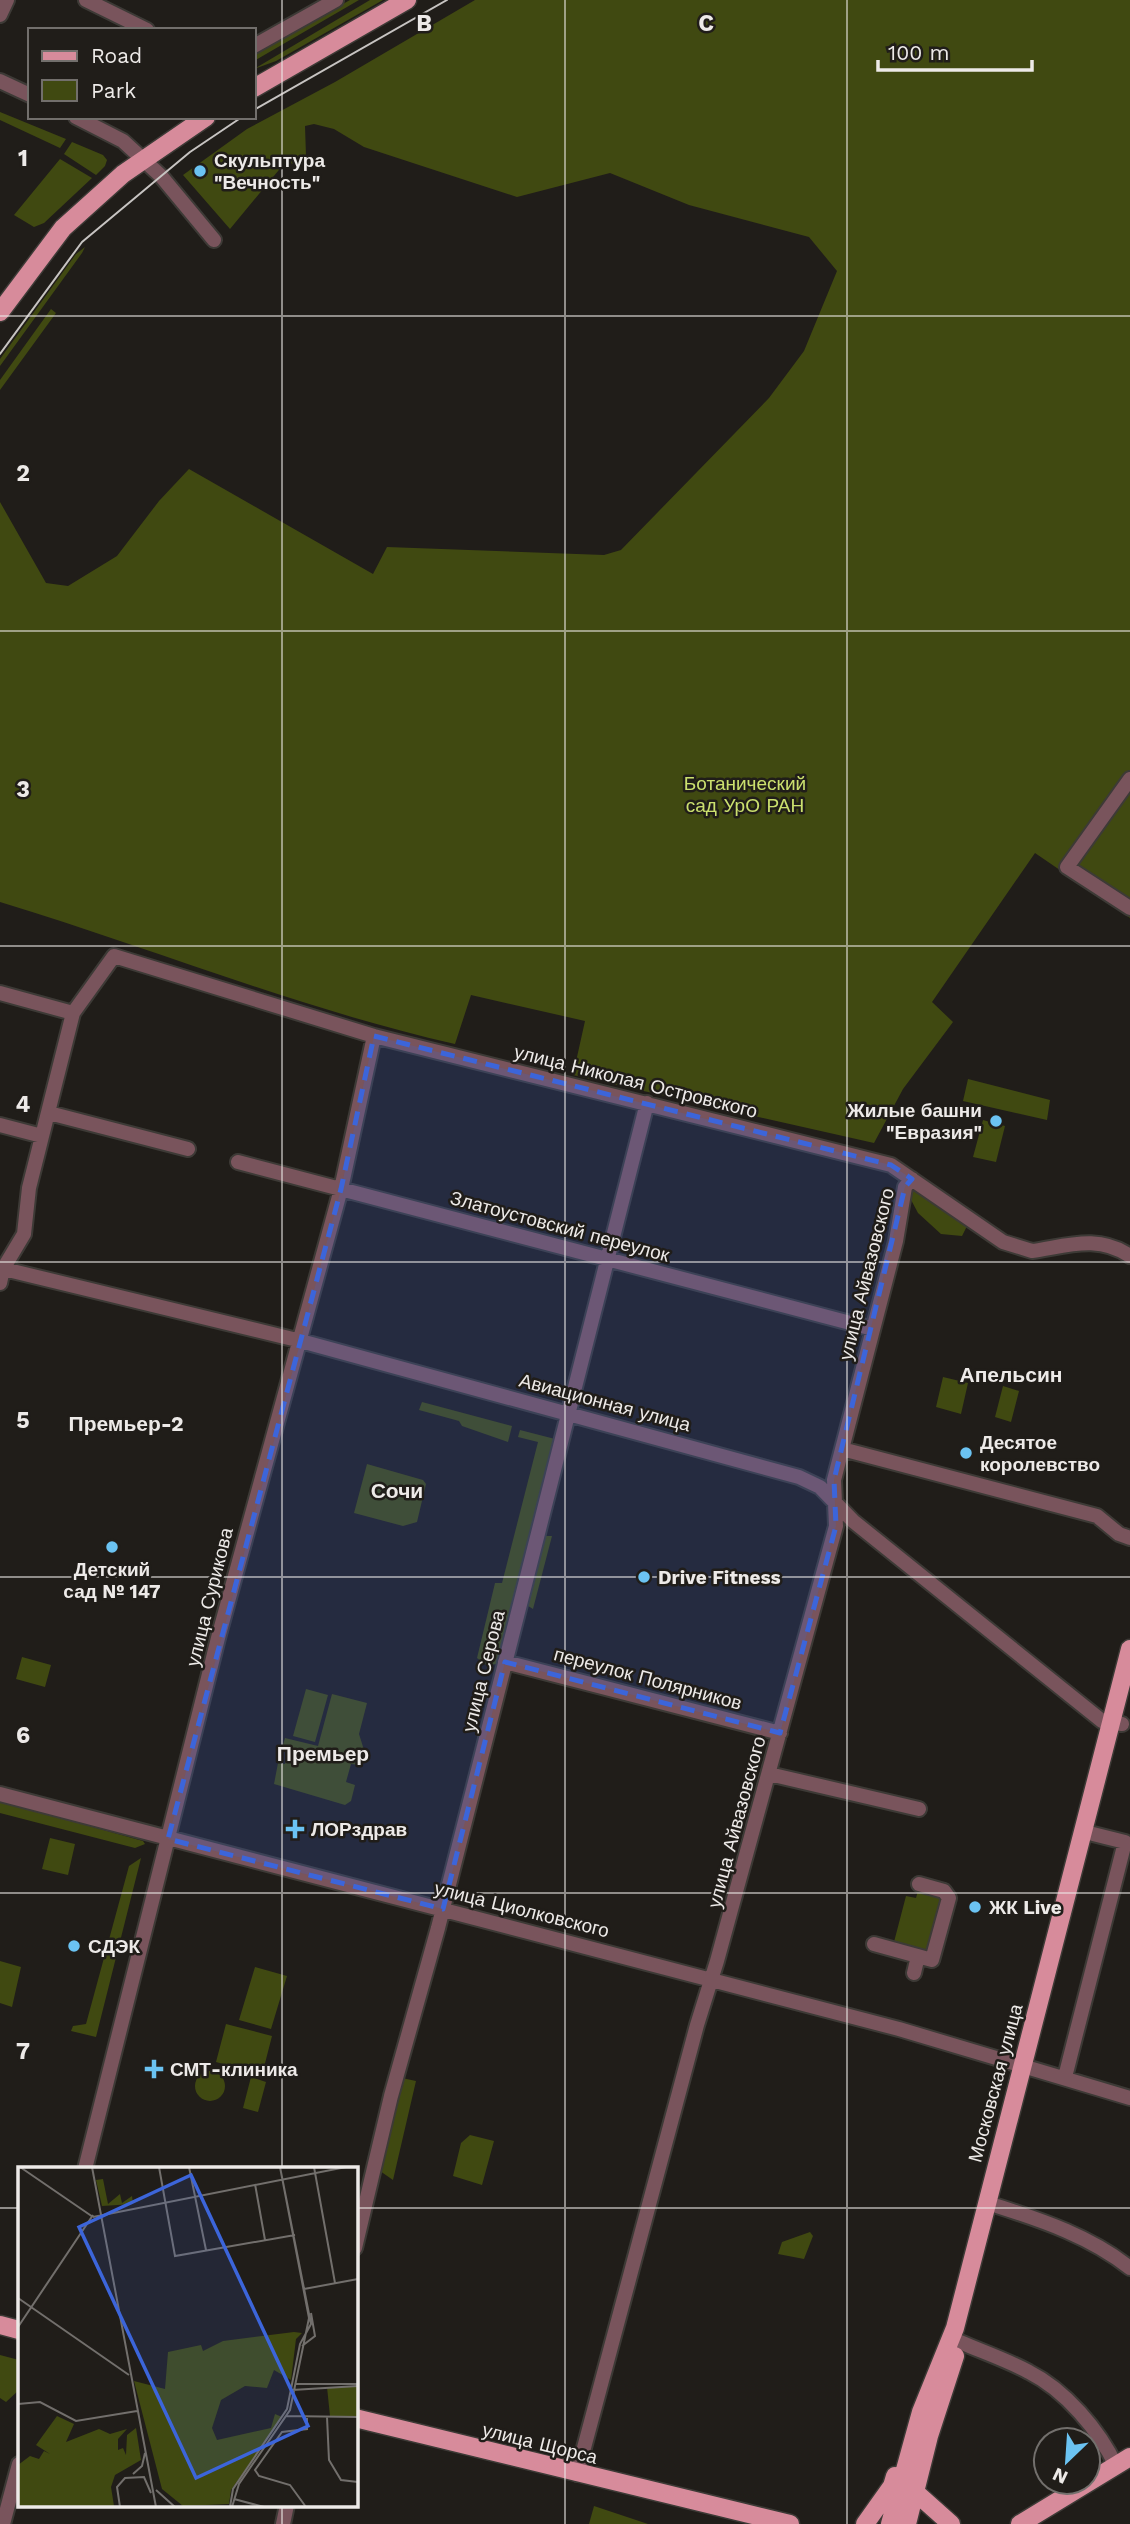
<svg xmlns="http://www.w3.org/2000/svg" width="1130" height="2524" viewBox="0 0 1130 2524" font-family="'Work Sans',sans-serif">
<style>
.green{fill:#404911}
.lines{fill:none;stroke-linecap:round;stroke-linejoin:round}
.minor-casing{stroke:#3d3a36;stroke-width:18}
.major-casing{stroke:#3d3a36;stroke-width:21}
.minor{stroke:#79545c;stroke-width:14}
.major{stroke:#d78b9b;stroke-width:18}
.tram{stroke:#c7c4c2;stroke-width:2}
.marked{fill:#3c65da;fill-opacity:0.2;stroke:#3c65da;stroke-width:5;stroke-dasharray:14 9;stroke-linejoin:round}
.grid{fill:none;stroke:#edeae8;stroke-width:2;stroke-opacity:0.55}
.poi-dot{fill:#6bc3f2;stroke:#201d19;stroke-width:2.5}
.labels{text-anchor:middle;stroke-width:5;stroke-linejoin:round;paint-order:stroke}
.poi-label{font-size:19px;font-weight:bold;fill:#edeae8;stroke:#201d19;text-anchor:start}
.park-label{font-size:19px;fill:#cbe06e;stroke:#201d19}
.street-label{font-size:19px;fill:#edeae8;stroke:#201d19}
.neighbourhood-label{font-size:21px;font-weight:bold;fill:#edeae8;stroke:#201d19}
.inset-road{fill:none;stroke:#726f6c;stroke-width:2}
.view{fill:#3c65da;fill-opacity:0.15;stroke:#3c65da;stroke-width:3.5}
.inset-edge{fill:none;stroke:#edeae8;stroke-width:3.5}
.grid-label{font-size:23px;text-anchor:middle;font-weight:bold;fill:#edeae8;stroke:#201d19;stroke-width:5;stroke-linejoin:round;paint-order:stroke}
</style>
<rect width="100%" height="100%" fill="#201d19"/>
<path class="green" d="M350,0H359L254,61V54Z
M370,0H383L276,61L254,69Z
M475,0H1130V918L1035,853L932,1002L953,1022L903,1089L874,1143L573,1075L585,1021L471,995L455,1044C300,1009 152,948 0,902V502L46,583L68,586L117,556L159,501L189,469L373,574L387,547L604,555L621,550L769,398L804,351L837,271L809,237L689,205L610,173L517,197L364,147L334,129L314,124L305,126L306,156L292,164L288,159L230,229L183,175L247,129L335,82Z
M0,112L66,139L60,148L0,120Z
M72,142L103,155L107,160L105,166L96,175L64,154Z
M60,159L92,178L44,223L34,227L14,215Z
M85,247L82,253L0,366V359L76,254Z
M51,309L56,313L0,390V380Z
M968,1079L1050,1100L1047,1120L963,1101Z
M983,1120L1005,1126L996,1162L973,1157Z
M913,1190L925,1192L968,1224L962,1236L941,1234L918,1213L909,1196Z
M943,1377L968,1383L961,1414L936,1407Z
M1003,1386L1019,1391L1011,1422L995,1417Z
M422,1402L512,1426L508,1442L462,1426L459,1421L419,1410Z
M520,1430L555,1439L499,1664L486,1665L477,1658L495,1583H502L538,1442L518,1437Z
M367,1464L423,1480L426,1484L417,1522L403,1526L354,1513Z
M541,1536H552L533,1609L525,1604Z
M22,1657L51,1665L45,1687L16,1679Z
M306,1689L328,1695L315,1742L293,1736Z
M332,1694L367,1703L359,1734L364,1750L360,1765L351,1764L346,1782L355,1785L351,1801L345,1805L274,1784L278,1763L285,1764L289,1750L282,1748L285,1738L318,1746Z
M0,1801L143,1841L145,1844L135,1848L0,1813Z
M50,1838L75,1844L68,1875L42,1869Z
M141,1858L96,2037L71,2031L73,2026L86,2024L129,1866Z
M919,1887L942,1893L927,1951L894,1942L906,1896L916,1898Z
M0,1961L21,1967L12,2007L0,2003Z
M255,1967L287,1976L271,2029L239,2020Z
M226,2024L272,2036L262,2075L216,2062Z
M195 2086a15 15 0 1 1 30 0a15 15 0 1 1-30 0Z
M251,2077L266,2082L258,2112L243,2108Z
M402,2078L416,2081L393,2180L380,2171Z
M470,2135L494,2141L482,2185L453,2176L461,2143Z
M810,2232L813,2236L804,2259L778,2254L782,2242Z
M0,2355L19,2360V2390L6,2402L0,2398Z
M594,2506L648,2524H589Z"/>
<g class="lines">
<defs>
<path id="minor" d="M86,0L147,30
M0,15L7,0
M254,46L336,0
M0,81L30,95
M76,117L123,141L161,176L214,240
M1130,779L1067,867L1130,908
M0,993L73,1013
M49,1113L188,1149
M0,1125L42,1136
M238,1162L873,1329
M0,1268L297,1340L799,1477L820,1487L853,1521L1102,1721L1122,1724
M0,1283L3,1269L24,1234L29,1188L73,1013L114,956L374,1036L891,1165L1003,1242L1032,1251C1067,1246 1098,1234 1130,1256
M842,1449L1097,1516L1119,1534L1130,1538
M505,1662L780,1733
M769,1774L919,1809
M0,1794L899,2029L1130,2098
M874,1944L932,1960L949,1898L944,1891L919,1884
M914,1973L918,1956
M1065,2077L1125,1842L1093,1834
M85,2169L218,1638L341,1189L374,1036
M997,2206C1044,2221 1091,2237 1130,2268
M355,2248L391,2096L438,1928L647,1103
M960,2342C983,2352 1007,2360 1029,2372C1065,2390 1099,2430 1116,2466
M577,2474L697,2025L717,1961L836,1526L834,1480L896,1241L905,1187L912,1179
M3,2524L19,2464
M283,2524L287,2505"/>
<path id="major" d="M254,88L407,0
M0,312L63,228L123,174L206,117
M0,2325L19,2330
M355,2418L790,2524
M914,2491L951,2524
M865,2524L892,2486L895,2476
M890,2524L921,2412L955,2328L1130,1649
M907,2524L929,2436L955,2356
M1020,2524L1130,2457"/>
</defs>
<use href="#minor" class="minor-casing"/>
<use href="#major" class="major-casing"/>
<use href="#minor" class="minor"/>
<use href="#major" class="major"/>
<path class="tram" d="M254,110L447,0
M0,354L82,242L190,152L242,117"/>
</g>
<path class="marked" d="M374,1036L891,1165L912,1179L905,1187L834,1480L836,1526L780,1733L505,1662L443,1909L168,1839L341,1189Z"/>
<path class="grid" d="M282,0V2169M565,0V2524M847,0V2524M0,316H1130M0,631H1130M0,946H1130M0,1262H1130M0,1577H1130M0,1893H1130M0,2208H19M355,2208H1130M282,2505V2524"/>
<g class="poi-dot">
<circle cx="200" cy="171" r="7"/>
<circle cx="996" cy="1121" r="7"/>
<circle cx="966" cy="1453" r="7"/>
<circle cx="112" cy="1547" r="7"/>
<circle cx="644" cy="1577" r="7"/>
<path d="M291.5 1818.5h7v7h7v7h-7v7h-7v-7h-7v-7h7z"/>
<circle cx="975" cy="1907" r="7"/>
<circle cx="74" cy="1946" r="7"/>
<path d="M150.5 2058.5h7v7h7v7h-7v7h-7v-7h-7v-7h7z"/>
</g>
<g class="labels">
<g class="poi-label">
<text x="214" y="167">Скульптура<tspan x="214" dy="22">"Вечность"</tspan></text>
<text x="982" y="1117" text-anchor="end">Жилые башни<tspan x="982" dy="22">"Евразия"</tspan></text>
<text x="980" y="1449">Десятое<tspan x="980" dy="22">королевство</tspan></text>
<text x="112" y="1576" text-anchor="middle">Детский<tspan x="112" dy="22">сад № 147</tspan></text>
<text x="658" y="1584">Drive Fitness</text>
<text x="311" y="1836">ЛОРздрав</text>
<text x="989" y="1914">ЖК Live</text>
<text x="88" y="1953">СДЭК</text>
<text x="170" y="2076">СМТ-клиника</text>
</g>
<g class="park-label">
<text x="745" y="790">Ботанический<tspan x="745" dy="22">сад УрО РАН</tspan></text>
</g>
<g class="street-label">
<text transform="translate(636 1081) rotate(14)" y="7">улица Николая Островского</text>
<text transform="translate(560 1226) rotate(15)" y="7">Златоустовский переулок</text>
<text transform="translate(866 1274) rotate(-76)" y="7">улица Айвазовского</text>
<text transform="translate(605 1402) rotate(15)" y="7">Авиационная улица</text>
<text transform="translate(209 1597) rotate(-76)" y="7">улица Сурикова</text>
<text transform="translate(483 1671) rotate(-76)" y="7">улица Серова</text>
<text transform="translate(648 1678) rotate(15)" y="7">переулок Полярников</text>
<text transform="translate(736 1822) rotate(-75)" y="7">улица Айвазовского</text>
<text transform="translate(522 1909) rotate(14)" y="7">улица Циолковского</text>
<text transform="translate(995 2083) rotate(-75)" y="7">Московская улица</text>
<text transform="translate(540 2443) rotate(14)" y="7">улица Щорса</text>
</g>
<g class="neighbourhood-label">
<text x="1011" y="1382">Апельсин</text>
<text x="126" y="1431">Премьер-2</text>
<text x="397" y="1498">Сочи</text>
<text x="323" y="1761">Премьер</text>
</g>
</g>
<g transform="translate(18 2167)">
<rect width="340" height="340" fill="#201d19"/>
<path d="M85,12L90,37L102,27L104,36L114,29L115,37L84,39L78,13ZM276,165L284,166L278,172L273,213L256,203L249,221L227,219L203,233L194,261L199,273L253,261L257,247L264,250L213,323L211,337L165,339L144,322L116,214L147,222L150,185L183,178L185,184L205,174ZM339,220V249H312L309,220ZM39,249L56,257L48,275L81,262L92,267L109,262L100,272V283L105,281L108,288L109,268L118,261L123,293L97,308L93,320L96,339L0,340V298L12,289L21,292L26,284L32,287L18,278Z" fill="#404911"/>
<path class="inset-road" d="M2,0L75,50M74,0L138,340M141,0L157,89L277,68M171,0L188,83M296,0L317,116M237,17L247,73M75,50L328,0M286,122L340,112M0,131L111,208M0,160L75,48M284,179L297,169L293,146M278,217H340M274,223L340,219M0,237L22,235L58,254L119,244M268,249L340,250M309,250L311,293L323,313L340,315M115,307L124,299L127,286M138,323L157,340M216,332L246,340M102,340L99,320L107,311L126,310L133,326M212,340L215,322L269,242L282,177L293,157L262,0M214,340L221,317L272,243L291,151L262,0M288,340L272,318L241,309L237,303L264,265L289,262V251"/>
<path class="view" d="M173,8L290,259L178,311L61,60Z"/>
<rect width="340" height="340" class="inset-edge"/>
</g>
<g class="grid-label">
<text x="424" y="31">B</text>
<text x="706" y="31">C</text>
<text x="23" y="166">1</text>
<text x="23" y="481">2</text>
<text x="23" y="797">3</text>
<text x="23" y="1112">4</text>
<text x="23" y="1428">5</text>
<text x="23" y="1743">6</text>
<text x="23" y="2059">7</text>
</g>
<rect x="28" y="28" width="228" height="91" fill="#201d19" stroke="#726f6c" stroke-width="2"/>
<rect x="42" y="51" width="35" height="10" fill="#d78b9b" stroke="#726f6c" stroke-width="2"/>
<text x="91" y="63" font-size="21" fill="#edeae8">Road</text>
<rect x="42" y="80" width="35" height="21" fill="#404911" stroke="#726f6c" stroke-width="2"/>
<text x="91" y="98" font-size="21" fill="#edeae8">Park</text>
<g transform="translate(1067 2461) rotate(205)"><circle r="33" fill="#201d19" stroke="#726f6c" stroke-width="2"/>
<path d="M0-5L12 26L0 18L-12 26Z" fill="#6bc3f2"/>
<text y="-10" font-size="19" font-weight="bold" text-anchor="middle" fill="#edeae8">N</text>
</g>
<path d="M878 60v10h154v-10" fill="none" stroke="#edeae8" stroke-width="3.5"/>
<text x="888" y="60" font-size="21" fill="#edeae8" stroke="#201d19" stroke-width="5" paint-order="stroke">100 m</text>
</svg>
